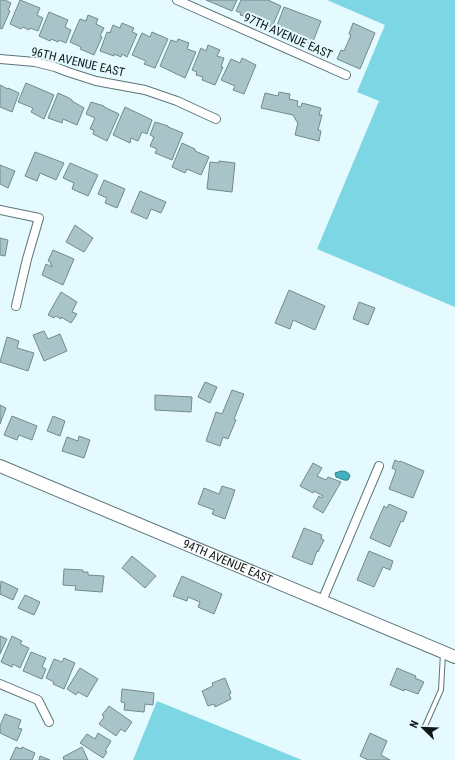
<svg xmlns="http://www.w3.org/2000/svg" width="455" height="760" viewBox="0 0 455 760" font-family="'Roboto Condensed',sans-serif">
<style>
.green{fill:#7dd6e4}
.water{fill:#43b0c0;stroke:#33828e}
.building{fill:#a9c4c9;stroke:#718a8f}
.lines{fill:none;stroke-linecap:round;stroke-linejoin:round}
.lane-casing{stroke:#5c767a;stroke-width:6}
.street-casing{stroke:#5c767a;stroke-width:10}
.secondary-casing{stroke:#5c767a;stroke-width:14}
.lane{stroke:#fff;stroke-width:4}
.street{stroke:#fff;stroke-width:8}
.secondary{stroke:#fff;stroke-width:12}
.labels{text-anchor:middle;stroke-width:4;stroke-linejoin:round;paint-order:stroke}
.street-label{font-size:12px;fill:#0e1819;stroke:#e4fafe}
</style>
<rect width="100%" height="100%" fill="#e4fafe"/>
<path class="green" d="M327,0H455V307L317,249L379,101L357,92L385,25Z
M157,701L302,760H133Z"/>
<path class="water" d="M341,471C345,471 349,472 350,476L348,480C344,481 340,478 336,477L335,473Z"/>
<path class="building" d="M0,0H5L11,3L8,10L10,11L2,29L0,28Z
M20,0L40,8L37,15L43,18L38,31L30,28L29,30L23,27L21,29L10,24Z
M206,0H237L232,11Z
M241,0H268L281,6L272,27L248,16L247,17L240,15L241,13L236,11Z
M284,7L321,21L312,44L287,33L286,34L280,31V30L276,28Z
M49,12L68,20L65,27L71,30L66,43L59,40L58,42L51,39L50,41L39,36Z
M88,15L98,19L96,24L104,28L100,36L102,37L94,55L80,49L81,47L70,42L80,19L86,21Z
M122,23L134,28L132,32L137,34L127,57L122,54L121,57L114,54V56L100,51L107,32L110,33L113,25L120,28Z
M353,23L375,33L360,69L337,59L341,50L344,51L351,35L349,34Z
M152,32L168,39L155,68L144,64L146,61L132,55L142,33L150,37Z
M178,39L189,43L187,49L196,52L185,78L160,66L171,40L177,42Z
M208,45L220,50L217,56L224,58L221,67H223L215,85L202,80L203,77L196,75L197,72L192,70L201,48L206,51Z
M242,58L256,65L244,94L233,90L235,86L221,80L231,59L240,63Z
M26,83L54,95L44,119L31,112L33,108L18,102Z
M0,85L8,89V88L19,93L12,112L0,107Z
M279,92L290,94L289,99L298,101L297,106L301,107L302,103L321,108L319,115H322L318,130L321,131L319,141L295,135L298,122H297L293,115L261,108L265,93L278,96Z
M58,93L67,97L72,100V101L84,108L77,125L63,119L62,123L48,118Z
M91,102L104,106V107L119,114L107,141L93,134L94,130L90,129L95,118L86,114Z
M125,107L152,120L147,134L142,132L138,141L131,138L130,143L113,135Z
M155,122L168,126V127L183,133L172,160L155,153L157,149L150,146L154,137L150,135Z
M182,143L195,149V151L209,157L201,175L187,169L185,173L172,167Z
M35,152L64,163L56,180L40,173L37,181L25,176Z
M219,161L235,163L232,192L207,189L210,162L219,163Z
M70,163L98,175L88,196L72,189L74,183L63,178Z
M0,165L15,171L8,188L0,184Z
M104,180L125,189L117,208L105,203L107,198L98,194Z
M140,191L166,202L161,213L151,209L147,219L131,212Z
M75,225L93,238L84,252L66,242Z
M0,238L8,240L5,256L0,255Z
M53,250L74,259L63,285L42,275L46,264L52,267V265L50,264L51,262L48,261Z
M289,290L325,306L315,330L293,320L290,329L275,323Z
M61,292L77,302L72,312L77,314L71,323L61,317V319L56,316L54,318L48,315Z
M359,302L375,308L368,325L353,319Z
M44,331L48,339L60,334L67,351L44,361L33,335Z
M7,337L19,341L17,348L34,353L28,371L0,362Z
M205,382L217,387L210,403L198,397Z
M232,390L244,394L234,419L236,420L228,439L223,437L220,446L206,441L216,412L222,414Z
M155,395L192,397L191,412L155,410Z
M0,405L6,408L0,424Z
M12,416L37,426L32,440L19,435L17,440L4,435Z
M53,416L65,421L60,436L47,431Z
M79,436L90,440L84,458L62,451L67,437L78,441Z
M395,460L399,462L400,461L424,471L413,498L389,489L396,470L392,468Z
M313,463L322,468L317,476L326,480L328,477L341,482L323,513L313,507L319,496L322,498L323,496L314,491L313,493L300,486Z
M222,486L235,490L225,519L212,514L214,510L198,504L204,488L219,494Z
M389,504L407,512L403,522L401,521L390,547L370,538L384,506L387,508Z
M304,528L322,535L321,539L324,540L318,552L317,551L312,565L292,557Z
M369,551L393,561L390,570L383,567L374,587L357,580Z
M132,556L156,576L145,588L122,568Z
M64,569L83,570V572H88V575L104,576L102,592L75,590L76,586L63,585Z
M182,576L222,594L214,614L198,607L200,602L188,597L187,601L173,596Z
M1,581L18,589L13,600L0,594Z
M25,595L40,602L34,615L18,608Z
M0,636L7,639L0,654Z
M12,636L22,641L20,644L29,648L20,668L13,664L12,667L1,662Z
M31,652L46,658L42,667L46,669L42,679L23,671Z
M64,658L75,663L64,689L53,684L54,682L46,678L54,659L62,662Z
M80,668L98,679L87,697L78,692L76,695L67,689Z
M397,668L416,676L415,678L424,682L418,694L404,689V691L390,685Z
M225,678L231,693L229,694L231,699L215,707L214,704L208,706L202,691L213,686L212,683Z
M122,689L154,693L153,705L145,704L144,712L124,710L125,703L121,702Z
M109,706L132,722L125,732L121,729L116,736L99,724L104,717L102,715Z
M5,714L21,720L18,728L22,729L17,741L0,733V726Z
M98,733L111,741L105,751L107,752L103,758L80,743L87,734L95,739Z
M370,733L387,741L381,755L390,760H368L360,756Z
M16,747L21,749L22,747L35,753L32,760H10Z
M82,747L88,760H64L63,757Z
M40,756L50,760H39Z"/>
<g class="lines">
<defs>
<path id="lane" d="M425,726L441,690L443,653"/>
<path id="street" d="M177,0L346,75
M0,59L35,62L55,67L68,72L96,81L145,90L177,101L216,119
M0,210L39,218L27,259L16,306
M322,601L379,466
M0,684L38,700L49,722"/>
<g id="secondary">
<path id="s1" d="M0,466L455,657"/>
</g>
</defs>
<use href="#lane" class="lane-casing"/>
<use href="#street" class="street-casing"/>
<use href="#secondary" class="secondary-casing"/>
<use href="#lane" class="lane"/>
<use href="#street" class="street"/>
<use href="#secondary" class="secondary"/>
</g>
<g class="labels">
<g class="street-label">
<text transform="translate(288 36) rotate(24)" y="4">97TH AVENUE EAST</text>
<text transform="translate(78 62) rotate(13)" y="4">96TH AVENUE EAST</text>
<text dy="4" stroke="none"><textPath href="#s1" startOffset="247">94TH AVENUE EAST</textPath></text>
</g>
</g>
<g transform="translate(423 728) rotate(293)" stroke="#e4fafe" stroke-width="3" paint-order="stroke">
<path d="M0-3L7 15L0 10L-7 15Z" fill="#0e1819"/>
<text y="-6" font-size="11" font-weight="bold" text-anchor="middle" fill="#0e1819">N</text>
</g>
</svg>
